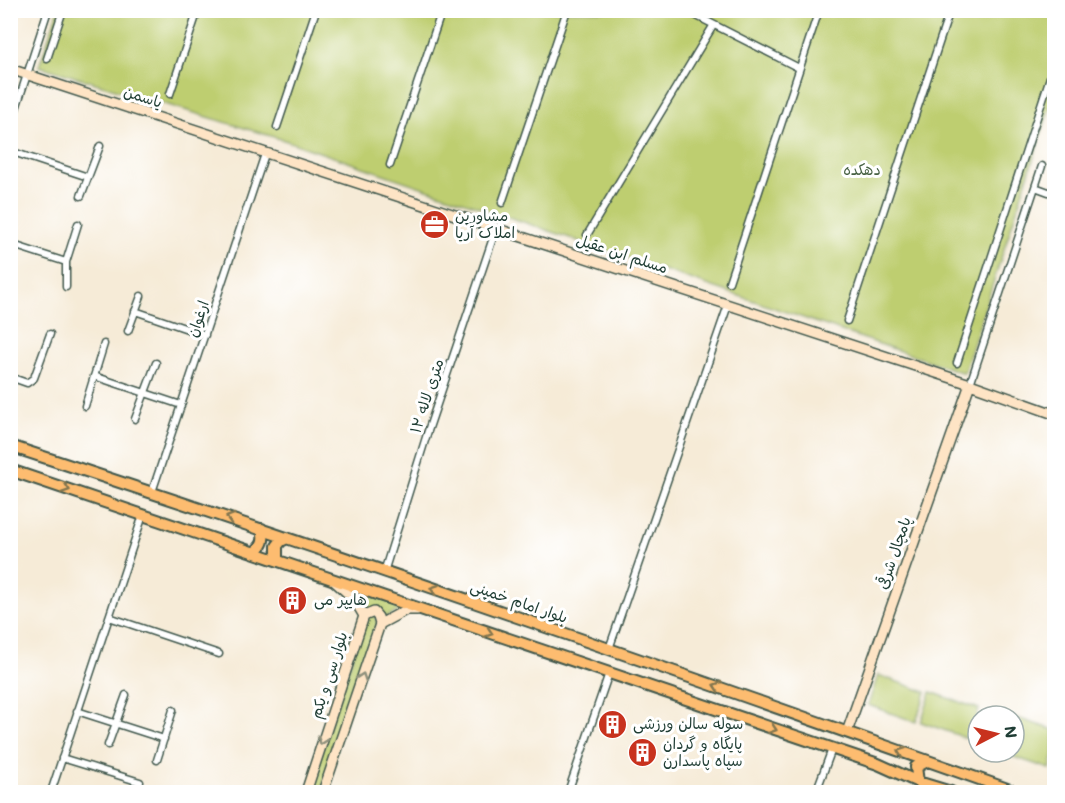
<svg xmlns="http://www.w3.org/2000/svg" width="1065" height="803" viewBox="0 0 1065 803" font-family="Mali,'Playpen Sans Arabic',sans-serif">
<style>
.green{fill:#bece70;stroke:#6e8652;stroke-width:1.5}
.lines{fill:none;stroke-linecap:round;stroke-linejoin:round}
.street-casing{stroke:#3f574c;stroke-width:9}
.secondary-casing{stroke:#3f574c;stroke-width:12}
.primary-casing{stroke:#3f574c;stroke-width:14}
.street{stroke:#fff;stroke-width:6}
.secondary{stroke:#fee4c5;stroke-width:9}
.primary{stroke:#fdbc6f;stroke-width:10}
.oneway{stroke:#83764f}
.oneway2{stroke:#8e907c}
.labels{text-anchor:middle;stroke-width:6;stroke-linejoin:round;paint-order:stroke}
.street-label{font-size:15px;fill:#1f3d34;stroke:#fff}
.park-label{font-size:15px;fill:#476143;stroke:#fff}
.poi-label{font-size:15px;fill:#1f3d34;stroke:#fff;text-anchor:start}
</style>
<rect width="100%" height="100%" fill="#fff"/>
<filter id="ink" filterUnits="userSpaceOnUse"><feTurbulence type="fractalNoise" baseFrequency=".0167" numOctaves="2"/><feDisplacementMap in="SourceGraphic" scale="12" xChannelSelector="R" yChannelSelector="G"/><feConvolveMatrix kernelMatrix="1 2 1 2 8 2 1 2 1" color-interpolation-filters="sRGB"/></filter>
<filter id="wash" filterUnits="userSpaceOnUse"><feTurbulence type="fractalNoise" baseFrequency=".008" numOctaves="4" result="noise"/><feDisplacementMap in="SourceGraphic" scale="24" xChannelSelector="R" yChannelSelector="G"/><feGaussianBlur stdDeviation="1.35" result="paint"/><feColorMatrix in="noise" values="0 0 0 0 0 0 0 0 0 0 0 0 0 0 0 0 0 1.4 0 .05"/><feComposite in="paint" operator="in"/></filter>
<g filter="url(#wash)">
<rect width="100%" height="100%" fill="#f6ebd7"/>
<path class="green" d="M58,11H1054V95L964,373L284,140L39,66Z
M345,585L407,607L382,619L365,611Z
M373,614L378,623L321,792H307L366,617Z
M878,675L926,692L916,722L868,705Z
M931,692L979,709L969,739L921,722Z
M1014,717L1054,730V754L1050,769L999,752H1014Z"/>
</g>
<g filter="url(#ink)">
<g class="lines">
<defs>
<path id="street" d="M685,10L799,68
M47,59L63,10
M170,94L198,10
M10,127L48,10
M277,127L316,10
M10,151L88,177
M390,165L442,10
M1035,187L1054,194
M81,196L100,146
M502,203L567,10
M587,235L713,26
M10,244L66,262V287
M66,262L78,224
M729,282L819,10
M135,311L205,335
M847,321L950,10
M128,331L141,296
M957,363L1054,65
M94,376L181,405
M10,377L27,383L34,378L50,334
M970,384L1042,166
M85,406L104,344
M135,419L156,363
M152,492L265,154
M384,572L427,434L496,229
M109,617L219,654
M609,649L728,305
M77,711L164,739
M108,745L126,695
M62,758L140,782
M157,760L173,710
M51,792L143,515
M568,792L609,673
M816,792L832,749"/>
<path id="secondary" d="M10,69L970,384L1054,414
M364,616L374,612L378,617L380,624
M847,732L970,384
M306,792L364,616L354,599L334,581
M323,792L380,624L406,610H417"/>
<path id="primary" d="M10,446C347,556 682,674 1016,792
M10,470L878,764L918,782L951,792
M255,552C263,545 265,540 262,529
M277,560V546L281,541L287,538
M918,782L916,767L927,761"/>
</defs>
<use href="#street" class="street-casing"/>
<use href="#secondary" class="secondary-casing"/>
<use href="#primary" class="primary-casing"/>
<use href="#street" class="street"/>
<use href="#secondary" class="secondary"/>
<use href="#primary" class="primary"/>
</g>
<defs><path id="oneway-chevron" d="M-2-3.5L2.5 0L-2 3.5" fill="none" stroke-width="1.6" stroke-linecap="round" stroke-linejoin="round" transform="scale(1.5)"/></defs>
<g class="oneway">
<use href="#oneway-chevron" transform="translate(66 489) rotate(19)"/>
<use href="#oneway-chevron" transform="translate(230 518) rotate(-162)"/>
<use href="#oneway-chevron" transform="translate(434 589) rotate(-161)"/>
<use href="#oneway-chevron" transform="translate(489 633) rotate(19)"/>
<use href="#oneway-chevron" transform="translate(717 686) rotate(-161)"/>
<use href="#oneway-chevron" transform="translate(773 729) rotate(19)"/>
<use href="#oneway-chevron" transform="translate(901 752) rotate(-160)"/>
</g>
<g class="oneway2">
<use href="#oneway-chevron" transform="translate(362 677) rotate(-71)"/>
<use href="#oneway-chevron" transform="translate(322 741) rotate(108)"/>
</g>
</g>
<defs>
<symbol id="office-disc" viewBox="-11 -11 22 22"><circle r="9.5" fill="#c8321e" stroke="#fff"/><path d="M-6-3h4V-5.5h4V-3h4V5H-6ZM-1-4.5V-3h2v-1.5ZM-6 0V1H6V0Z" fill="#fff"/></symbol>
<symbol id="building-disc" viewBox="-11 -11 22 22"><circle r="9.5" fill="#c8321e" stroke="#fff"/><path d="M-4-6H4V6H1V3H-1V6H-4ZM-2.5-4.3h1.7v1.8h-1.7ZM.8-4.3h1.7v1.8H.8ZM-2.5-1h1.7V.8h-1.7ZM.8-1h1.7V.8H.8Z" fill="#fff"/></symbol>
</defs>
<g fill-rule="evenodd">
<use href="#office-disc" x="418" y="208" width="33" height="33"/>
<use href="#building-disc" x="276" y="584" width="33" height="33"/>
<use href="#building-disc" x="596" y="708" width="33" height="33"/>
<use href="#building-disc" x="626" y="736" width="33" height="33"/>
</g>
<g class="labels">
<g class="street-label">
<text transform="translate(143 97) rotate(18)" y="5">یاسمن</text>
<text transform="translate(622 254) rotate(18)" y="5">مسلم ابن عقیل</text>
<text transform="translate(198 319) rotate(-71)" y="5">ارغوان</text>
<text transform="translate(427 396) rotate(-72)" y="5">۱۲ متری لاله</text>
<text transform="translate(894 553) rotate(-71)" y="5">پامچال شرقی</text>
<text transform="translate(519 602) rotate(19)" y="5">بلوار امام خمینی</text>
<text transform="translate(329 675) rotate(-72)" y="5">بلوار سی و یکم</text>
</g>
<g class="park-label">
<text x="862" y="175">دهکده</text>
</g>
<g class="poi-label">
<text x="455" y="221">مشاورین<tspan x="455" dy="17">املاک آریا</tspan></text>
<text x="314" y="605">هایپر می</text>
<text x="633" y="729">سوله سالن ورزشی</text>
<text x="663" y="749">پایگاه و گردان<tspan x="663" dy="17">سپاه پاسدارن</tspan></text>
</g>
</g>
<rect width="1065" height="803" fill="none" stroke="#fff" stroke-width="36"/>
<g transform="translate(996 734) rotate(83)"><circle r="28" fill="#ffffff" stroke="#a5b1ae" stroke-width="1.5"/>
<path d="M0-4.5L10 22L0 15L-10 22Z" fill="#c8321e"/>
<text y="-9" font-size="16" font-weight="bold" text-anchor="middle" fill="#1f3d34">N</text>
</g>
</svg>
